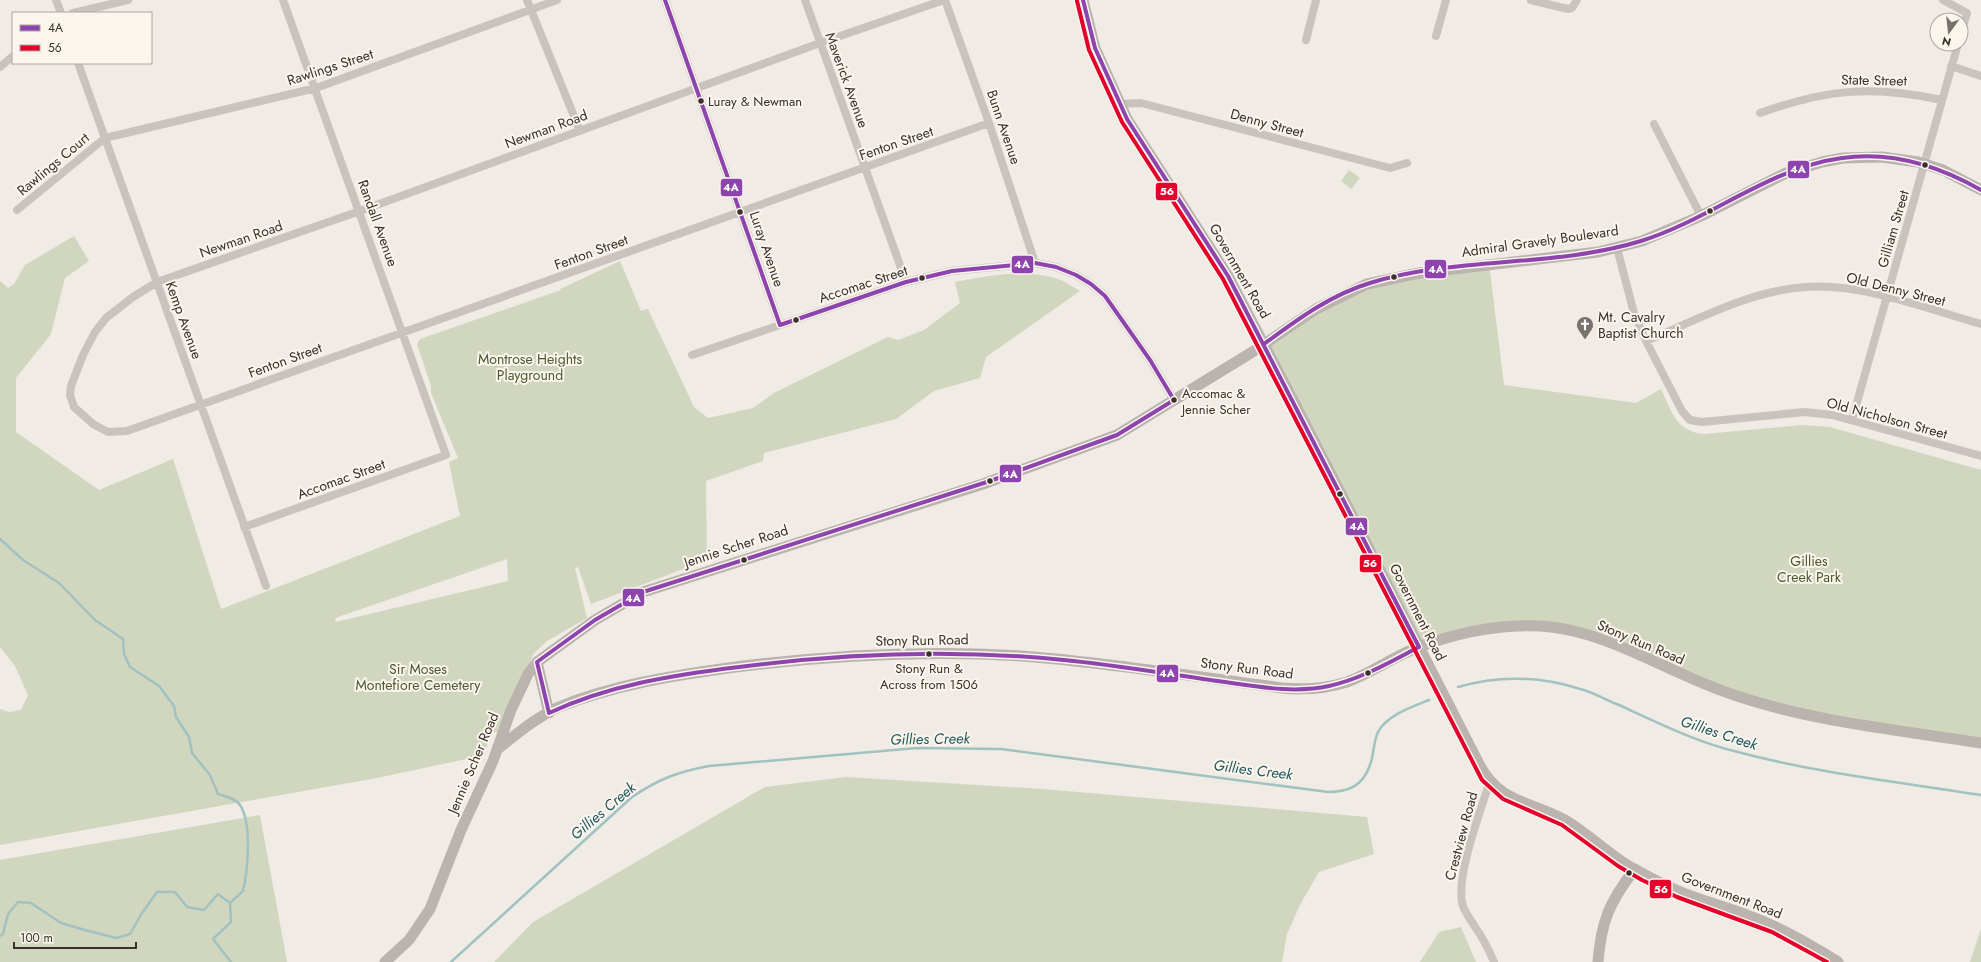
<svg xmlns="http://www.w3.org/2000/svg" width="1981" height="962" viewBox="0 0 1981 962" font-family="Jost,sans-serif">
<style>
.green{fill:#d1d6bf;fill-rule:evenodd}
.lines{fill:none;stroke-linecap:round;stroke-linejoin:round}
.stream{stroke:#a1c2c1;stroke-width:2.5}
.street{stroke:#c9c3be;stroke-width:8}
.secondary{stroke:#bab3ae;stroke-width:11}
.bus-1-casing{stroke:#fbf5ee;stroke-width:7}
.bus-2-casing{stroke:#fbf5ee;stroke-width:7}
.bus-1{stroke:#8e44ad;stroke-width:4}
.bus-2{stroke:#e4002b;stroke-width:4}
.bus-dot{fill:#3b302b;stroke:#fbf5ee;stroke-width:1.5}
.labels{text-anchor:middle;stroke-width:4;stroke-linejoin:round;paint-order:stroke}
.bus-label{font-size:13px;fill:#3b302b;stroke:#fbf5ee;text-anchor:start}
.street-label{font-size:14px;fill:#3b302b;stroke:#fbf5ee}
.poi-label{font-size:14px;fill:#3b302b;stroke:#fbf5ee;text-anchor:start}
.park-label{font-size:14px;fill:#4a5a2e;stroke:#fbf5ee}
.water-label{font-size:15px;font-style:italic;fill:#1f5a5e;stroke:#fbf5ee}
.line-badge{stroke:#fbf5ee;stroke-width:1.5}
.badge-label{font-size:11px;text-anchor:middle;font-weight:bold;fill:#fff}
</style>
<rect width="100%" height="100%" fill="#f0ebe5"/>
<path class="green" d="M1349,170L1360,178L1351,189L1341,181Z
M74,236L89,261L65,278L51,334L16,378V432L99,490L173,459L221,609L460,516L449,462L458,458L431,393V386L417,344L420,339L561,290L560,289L620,261L641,311L648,309L694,407L708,418L753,408L774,393L888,337L898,340L924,330L960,303L955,282C989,276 1024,268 1058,279C1066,282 1073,287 1080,291L986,357L980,378L934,391L896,419L764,453L763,461L706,481L707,560L591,604L578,567L575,568L587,618L547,641L534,653L509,708L501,731L484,735L489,736L485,755L377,778L0,845V709L9,712L21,710L28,695L15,666L0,647V281L8,288L14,284L25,265ZM507,559L508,581L336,622L335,618Z
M1489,263L1504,385L1636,403L1661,389C1672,412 1676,432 1705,434L1802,425L1830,427L1981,470V743L1787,711L1613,644L1520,626L1419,647L1264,344L1350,291Z
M846,777L1043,789L1367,817L1374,854L1319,872L1301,903L1287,934L1282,962H494L533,922L765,787Z
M260,815L287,962H0V860Z
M1461,927L1476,962H1420L1439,932Z
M1981,929V962H1970Z"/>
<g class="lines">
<path class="stream" d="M0,539L23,560L59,583L95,620L123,639L124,654L130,667L159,686L174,706L176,717L189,737L192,753L210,775L218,794C225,796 235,798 240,805C252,823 248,870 243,891L230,903
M1458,687C1499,675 1539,676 1580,689C1593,692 1606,700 1619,705C1656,722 1694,741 1734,751C1815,773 1898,782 1981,795
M0,936L3,934L8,914L18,902L31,903L61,923L85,930L116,938L130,934L142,913L157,892H175L187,907L204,910L218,894L230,903L231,922L213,939L231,962
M451,962L632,797C659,779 677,772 709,766L917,748L1001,749L1328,792C1348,792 1363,786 1370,765C1374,755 1373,743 1378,732C1387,715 1412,707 1429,700"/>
<path class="street" d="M56,0L61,13
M527,0L580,131
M665,0L780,325
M805,0L906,282
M944,0L820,43L360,211L157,282L133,297L106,318L95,332L83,355L71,386L70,395L74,407L93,424L108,432L127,431L989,123
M945,0L989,123L1035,263
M1531,0L1568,9L1572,8L1577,0
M1943,0L1967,13L1961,34
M73,13L128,0
M1436,36L1446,0
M1306,40L1316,0
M78,63L266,586
M1951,66L1981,76
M0,67L13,56
M1120,104L1141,103L1390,168L1407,163
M1760,113C1827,89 1872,85 1942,100
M1654,124L1701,216
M17,210L105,138L316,88L557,0
M1617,248L1634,313L1646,341L1682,411L1690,420L1702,422L1805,412L1832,415L1981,456
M1646,341C1697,320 1751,290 1806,287C1862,283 1928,309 1981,324
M692,355L906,282L952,271L1035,263L1056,267L1076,275L1091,284L1105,296L1150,360L1174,400
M1852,420L1958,44
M244,527L446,455L283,0
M1490,781C1481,809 1454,881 1463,906C1466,914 1471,920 1475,927C1483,938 1489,950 1494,962"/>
<path class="secondary" d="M1083,0L1095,48L1127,119L1228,276L1294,402L1479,764C1499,803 1530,801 1565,820C1585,832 1602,848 1621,861C1636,871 1653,879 1669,887C1696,900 1725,906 1752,917C1782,928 1811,945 1838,962
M537,662L549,713
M499,748C518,733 537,717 559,707C613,685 671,676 728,668C828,655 932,649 1034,657C1117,664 1199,677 1282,688C1304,690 1325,689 1347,682C1372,673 1394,656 1419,647C1459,632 1498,624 1541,626C1609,630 1672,676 1737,696C1815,722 1899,730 1981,743
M385,962L409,940L430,909L461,830L493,761L511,710L528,674L537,662L595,620L643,592L983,484L1117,435L1254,351L1316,309L1367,284L1419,273L1598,252L1642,241L1701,216L1786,173L1822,162L1843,158L1882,157L1918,162L1943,170L1981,190
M1598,962C1601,921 1610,901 1635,869"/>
<defs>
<path id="bus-1" d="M665,0L780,325L906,282L952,271L1035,263L1056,267L1076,275L1091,284L1105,296L1150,360L1174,400L1117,435L990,481L643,592L595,620L537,662L549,713C609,685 673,675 739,667C846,653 956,649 1064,660C1116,665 1167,674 1218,681C1255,686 1293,694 1329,686C1361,679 1390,662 1419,647L1228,276L1127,119L1095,48L1083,0
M1264,344C1297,320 1330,295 1370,283C1458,256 1553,268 1641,241C1711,219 1769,168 1842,158C1891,151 1939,166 1981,190"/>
<path id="bus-2" d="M1077,1L1089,50L1122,122L1223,279L1482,780L1503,799L1562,825L1618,866L1642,880L1677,897L1772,932L1827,962"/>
</defs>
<use href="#bus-1" class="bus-1-casing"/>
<use href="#bus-2" class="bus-2-casing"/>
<use href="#bus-1" class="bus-1"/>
<use href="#bus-2" class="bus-2"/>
</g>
<defs>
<symbol id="church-pin" viewBox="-11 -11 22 30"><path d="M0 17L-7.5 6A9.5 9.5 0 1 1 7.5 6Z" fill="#7a716c" stroke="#fbf5ee"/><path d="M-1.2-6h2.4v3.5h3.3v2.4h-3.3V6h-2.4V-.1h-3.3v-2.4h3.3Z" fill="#fff"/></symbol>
</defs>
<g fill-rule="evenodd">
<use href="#church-pin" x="1575" y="315" width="20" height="27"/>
</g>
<g class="bus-dot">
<circle cx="701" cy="101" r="3.5"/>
<circle cx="1925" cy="165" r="3.5"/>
<circle cx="1710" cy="211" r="3.5"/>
<circle cx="740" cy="212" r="3.5"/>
<circle cx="1394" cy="277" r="3.5"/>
<circle cx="922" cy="278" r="3.5"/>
<circle cx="796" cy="320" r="3.5"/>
<circle cx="1174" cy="400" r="3.5"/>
<circle cx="990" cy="481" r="3.5"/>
<circle cx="1340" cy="494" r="3.5"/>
<circle cx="744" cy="560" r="3.5"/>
<circle cx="929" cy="654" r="3.5"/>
<circle cx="1368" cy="673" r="3.5"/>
<circle cx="1629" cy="873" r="3.5"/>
</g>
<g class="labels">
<g class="bus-label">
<text x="708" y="106">Luray &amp; Newman</text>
<text x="1182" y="398">Accomac &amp;<tspan x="1182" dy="16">Jennie Scher</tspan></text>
<text x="929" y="673" text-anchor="middle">Stony Run &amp;<tspan x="929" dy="16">Across from 1506</tspan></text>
</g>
<g class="street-label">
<text transform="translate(330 67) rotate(-18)" y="5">Rawlings Street</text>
<text transform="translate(847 80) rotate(70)" y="5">Maverick Avenue</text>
<text transform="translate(1874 80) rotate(1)" y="5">State Street</text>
<text transform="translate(1267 123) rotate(15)" y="5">Denny Street</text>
<text transform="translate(1004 127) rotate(71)" y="5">Bunn Avenue</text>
<text transform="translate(546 129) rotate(-20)" y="5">Newman Road</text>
<text transform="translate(896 143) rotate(-19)" y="5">Fenton Street</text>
<text transform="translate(53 164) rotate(-40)" y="5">Rawlings Court</text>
<text transform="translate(378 223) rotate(70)" y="5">Randall Avenue</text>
<text transform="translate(1893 229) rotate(-74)" y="5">Gilliam Street</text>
<text transform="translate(241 239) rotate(-19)" y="5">Newman Road</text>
<text transform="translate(1540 241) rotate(-8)" y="5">Admiral Gravely Boulevard</text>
<text transform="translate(767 249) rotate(71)" y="5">Luray Avenue</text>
<text transform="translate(591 252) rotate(-20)" y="5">Fenton Street</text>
<text transform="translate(1240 271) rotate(60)" y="5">Government Road</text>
<text transform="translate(863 284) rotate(-18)" y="5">Accomac Street</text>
<text transform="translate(1896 289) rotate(14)" y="5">Old Denny Street</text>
<text transform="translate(184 320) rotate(70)" y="5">Kemp Avenue</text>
<text transform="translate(285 360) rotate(-20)" y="5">Fenton Street</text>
<text transform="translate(1887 418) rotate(15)" y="5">Old Nicholson Street</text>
<text transform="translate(341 479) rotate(-20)" y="5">Accomac Street</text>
<text transform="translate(736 546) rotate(-18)" y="5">Jennie Scher Road</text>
<text transform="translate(1418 612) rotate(63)" y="5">Government Road</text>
<text transform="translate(922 640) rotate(-1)" y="5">Stony Run Road</text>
<text transform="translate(1641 642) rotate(23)" y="5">Stony Run Road</text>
<text transform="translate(1247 668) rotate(7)" y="5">Stony Run Road</text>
<text transform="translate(473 763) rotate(-67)" y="5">Jennie Scher Road</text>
<text transform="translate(1461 836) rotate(-75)" y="5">Crestview Road</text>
<text transform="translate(1732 895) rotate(21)" y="5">Government Road</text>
</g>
<g class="poi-label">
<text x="1598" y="322">Mt. Cavalry<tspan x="1598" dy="16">Baptist Church</tspan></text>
</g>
<g class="park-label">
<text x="530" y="364">Montrose Heights<tspan x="530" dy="16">Playground</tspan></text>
<text x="1809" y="566">Gillies<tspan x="1809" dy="16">Creek Park</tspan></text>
<text x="418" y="674">Sir Moses<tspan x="418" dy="16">Montefiore Cemetery</tspan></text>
</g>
<g class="water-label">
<text transform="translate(1719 733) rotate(18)" y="5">Gillies Creek</text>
<text transform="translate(930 739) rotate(-1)" y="5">Gillies Creek</text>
<text transform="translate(1253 770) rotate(7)" y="5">Gillies Creek</text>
<text transform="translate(603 811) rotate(-40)" y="5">Gillies Creek</text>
</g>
</g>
<g class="line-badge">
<rect x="1787" y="160" width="23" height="19" rx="4" fill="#8e44ad"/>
<rect x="720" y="178" width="23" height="19" rx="4" fill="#8e44ad"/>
<rect x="1155" y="182" width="23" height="19" rx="4" fill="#e4002b"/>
<rect x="1011" y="255" width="23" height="19" rx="4" fill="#8e44ad"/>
<rect x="1424" y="259" width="23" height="20" rx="4" fill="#8e44ad"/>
<rect x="999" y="464" width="23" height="19" rx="4" fill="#8e44ad"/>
<rect x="1345" y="517" width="23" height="19" rx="4" fill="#8e44ad"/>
<rect x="1359" y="554" width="23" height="19" rx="4" fill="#e4002b"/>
<rect x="622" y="588" width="23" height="19" rx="4" fill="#8e44ad"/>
<rect x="1156" y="664" width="23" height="19" rx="4" fill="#8e44ad"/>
<rect x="1649" y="879" width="23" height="20" rx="4" fill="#e4002b"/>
</g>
<g class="badge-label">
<text x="1798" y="173">4A</text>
<text x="731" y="191">4A</text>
<text x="1167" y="195">56</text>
<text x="1022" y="268">4A</text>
<text x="1436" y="273">4A</text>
<text x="1010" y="478">4A</text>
<text x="1357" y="530">4A</text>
<text x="1370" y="567">56</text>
<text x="633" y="602">4A</text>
<text x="1167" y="677">4A</text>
<text x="1661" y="893">56</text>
</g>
<rect x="12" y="12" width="140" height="52" fill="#fbf5ee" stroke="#aea6a0"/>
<rect x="20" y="25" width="20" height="6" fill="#8e44ad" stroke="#aea6a0"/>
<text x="48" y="32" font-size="12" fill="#3b302b">4A</text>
<rect x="20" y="45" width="20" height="6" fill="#e4002b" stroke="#aea6a0"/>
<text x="48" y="52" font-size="12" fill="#3b302b">56</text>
<g transform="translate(1949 32) rotate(195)"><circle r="19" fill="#fbf5ee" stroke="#aea6a0"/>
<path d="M0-3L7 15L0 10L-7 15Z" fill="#7a716c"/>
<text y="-6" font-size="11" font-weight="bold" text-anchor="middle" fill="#3b302b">N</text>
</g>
<path d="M14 942v6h122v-6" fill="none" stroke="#3b302b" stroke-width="2"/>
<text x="20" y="942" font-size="12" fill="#3b302b" stroke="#fbf5ee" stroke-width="3" paint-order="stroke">100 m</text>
</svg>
